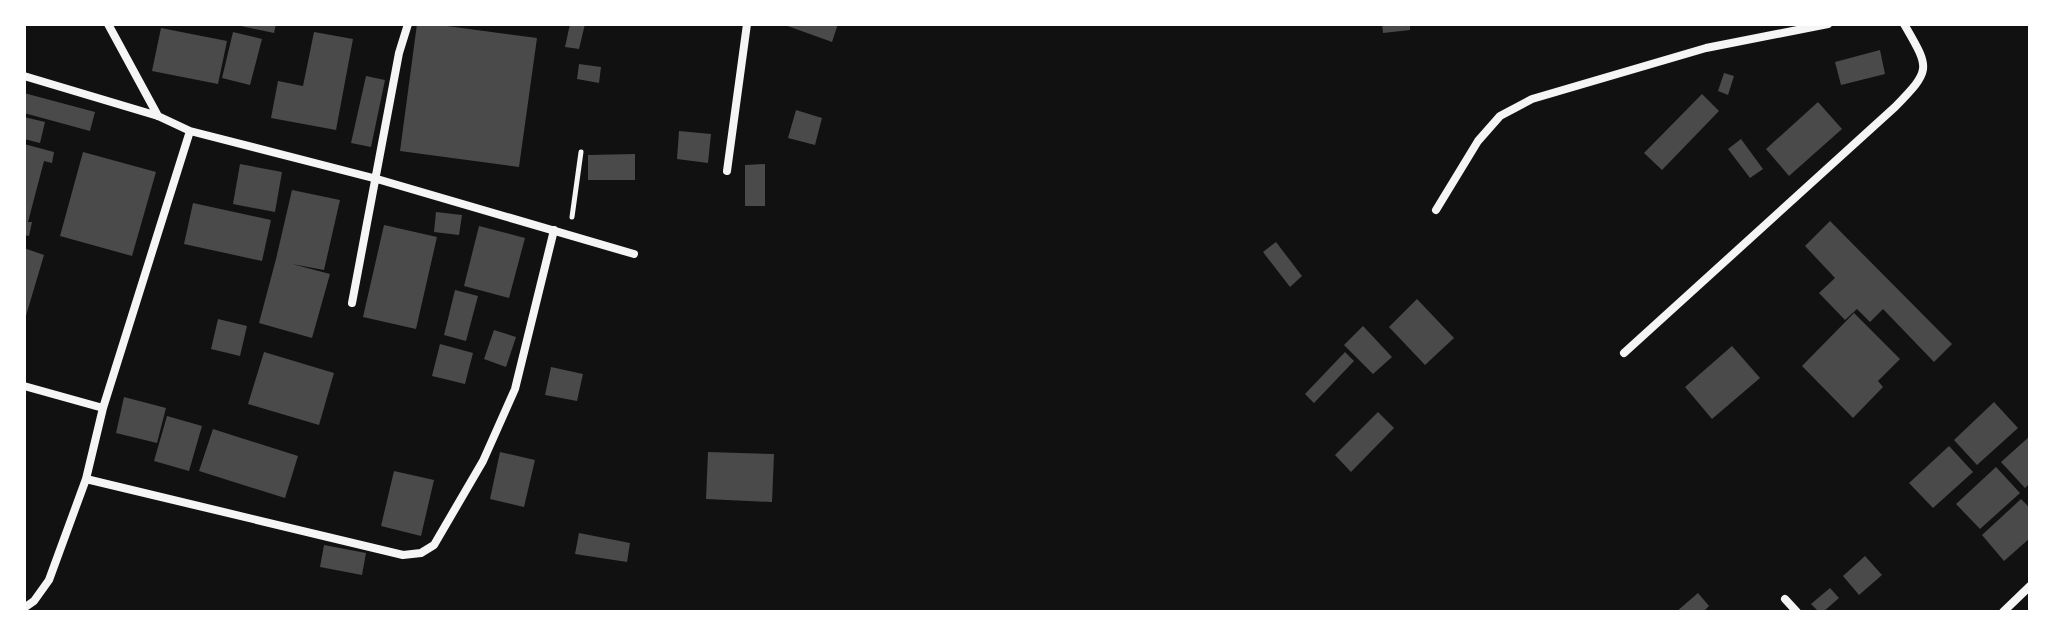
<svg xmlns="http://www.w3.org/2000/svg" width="2054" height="636" viewBox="0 0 2054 636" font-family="'Space Grotesk',sans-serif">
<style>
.building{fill:#4a4a4a}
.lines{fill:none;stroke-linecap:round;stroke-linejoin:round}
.path{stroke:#f5f5f5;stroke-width:5}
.minor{stroke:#f5f5f5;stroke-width:8}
</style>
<rect width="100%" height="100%" fill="#111"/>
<path class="building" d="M236,24H276L274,33L236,25Z
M417,24H432L537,38L519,167L400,151Z
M570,24H585L579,49L565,47Z
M782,24H838L832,42Z
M1382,24H1410V30L1383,33Z
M161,28L227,41L218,84L152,71Z
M233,32L262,39L250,85L222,78Z
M314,32L353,39L336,130L271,118L278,81L303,86Z
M1880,50L1885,74L1841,85L1835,62Z
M579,64L601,67L599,83L577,79Z
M1724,73L1734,76L1728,95L1718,91Z
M366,76L385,80L371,147L351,143Z
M24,93L95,112L90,131L24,113Z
M1702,94L1719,111L1662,170L1644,153Z
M1818,102L1842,129L1789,176L1766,149Z
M796,110L822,118L815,145L788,138Z
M24,117L45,122L40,143L24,139Z
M679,131L711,134L708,163L677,159Z
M1741,139L1763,169L1750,178L1728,149Z
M24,144L54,152L52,163L44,161L28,222H32L29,236L24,235Z
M83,152L156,172L132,256L60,236Z
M635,154V180H588V155Z
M240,164L282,172L275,212L233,204Z
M765,164V206H745V165Z
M292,190L340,200L324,270L292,264L330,274L312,338L259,323L276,259Z
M193,203L271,220L262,261L184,244Z
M436,212L462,215L459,235L434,232Z
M1830,221L1952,344L1934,362L1883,309L1870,322L1857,309L1845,320L1819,293L1835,278L1805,246Z
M384,225L437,237L416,329L363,317Z
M479,226L525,238L509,298L464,286Z
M1276,242L1302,276L1290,287L1263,252Z
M24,248L44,255L25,319L24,318Z
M455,290L478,296L466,341L444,335Z
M1417,299L1454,338L1425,365L1389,327Z
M1854,313L1900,359L1878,381L1883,387L1853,418L1802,366Z
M218,319L247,326L240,356L211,349Z
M1363,326L1392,357L1373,374L1344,345Z
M494,330L516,337L506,367L484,359Z
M440,344L473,353L465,384L432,376Z
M1732,346L1760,378L1712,419L1685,387Z
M264,352L334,373L319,425L248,404Z
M1345,352L1354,361L1314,403L1305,394Z
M551,367L583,374L577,401L545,395Z
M124,397L166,408L157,443L116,433Z
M1994,402L2018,428L1977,465L1954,440Z
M1378,412L1394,428L1351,472L1335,455Z
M167,416L202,426L189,471L154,461Z
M213,429L298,456L285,498L199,471Z
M2030,436V483L2025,488L2001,462Z
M1949,446L1973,472L1933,508L1909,483Z
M500,452L535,460L524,507L490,499Z
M708,452L774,454L772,502L706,499Z
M1996,467L2020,493L1980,529L1956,504Z
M394,471L434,480L421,536L381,526Z
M2021,499L2030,508V538L2004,561L1982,535Z
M579,533L630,543L627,562L575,554Z
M324,545L366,553L362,575L320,567Z
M1865,556L1882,575L1859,595L1843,576Z
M1830,588L1839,598L1823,612H1819L1811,604Z
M1698,593L1709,606L1703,612H1676Z"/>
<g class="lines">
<path class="path" d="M572,217L581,152"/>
<path class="minor" d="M108,24L158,116
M24,76L158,116L190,131L377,179L634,254
M727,171L747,24
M1436,210L1478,141L1500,116L1532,99L1706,48L1828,24
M352,303L399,53L408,24
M1624,353L1895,107C1932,69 1930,69 1904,24
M24,386L103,408
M86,479L403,555L421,553L434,545L483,461L515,389L554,230
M1785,599L1797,612
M24,608L34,601L49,580L86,479L103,408L190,131
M2003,612L2030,586"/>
</g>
<rect width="2054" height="636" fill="none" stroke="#ffffff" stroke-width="52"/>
</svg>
